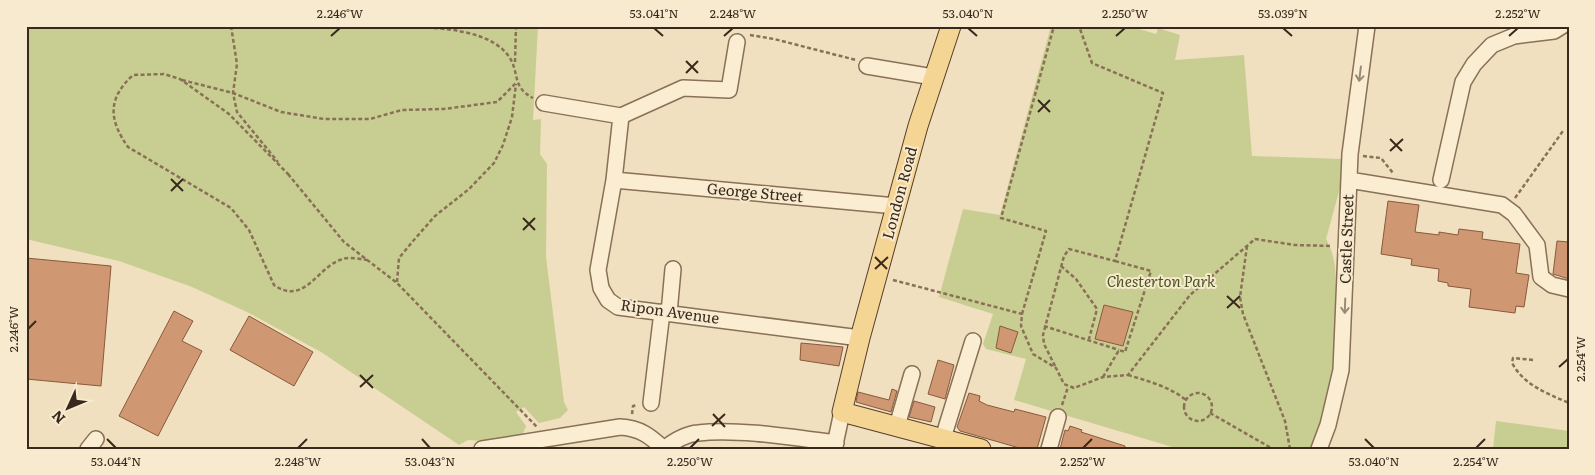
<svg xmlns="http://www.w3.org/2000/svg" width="1595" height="475" viewBox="0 0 1595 475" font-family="Literata,serif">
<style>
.green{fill:#c8ce92}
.building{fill:#cf9873;stroke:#89593b}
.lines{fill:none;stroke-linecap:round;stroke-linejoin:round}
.minor-casing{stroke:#897056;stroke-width:18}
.major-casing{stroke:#563e2b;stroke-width:21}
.path{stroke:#897056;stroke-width:2.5;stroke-dasharray:4 2.5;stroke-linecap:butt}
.minor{stroke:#faedd2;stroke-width:15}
.major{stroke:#f5d594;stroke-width:19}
.oneway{stroke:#998b77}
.ticks{fill:none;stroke:#38291c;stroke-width:2}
.labels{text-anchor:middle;stroke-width:4;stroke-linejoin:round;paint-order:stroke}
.street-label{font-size:15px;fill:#38291c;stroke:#f7eacf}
.park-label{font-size:15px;font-style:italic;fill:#495521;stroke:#f7eacf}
.neatline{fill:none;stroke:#38291c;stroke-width:2}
.ticks-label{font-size:12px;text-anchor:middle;fill:#38291c}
</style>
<rect width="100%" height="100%" fill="#f0e0bf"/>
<path class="green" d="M26,26H538L533,120L541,119L540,154L547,164L546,257L564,402L568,410L560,418L539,423L524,407L516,412L526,426L522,436L499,442L468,440L459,445L321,352L247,312L192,287L119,261L26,239Z
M1051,26H1129L1156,34L1158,28L1180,35L1175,60L1244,55L1252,156L1341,159L1340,188L1326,239C1338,262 1335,274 1336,299C1337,355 1332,396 1312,449H1179L1014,400L1026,359L986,349L983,344L993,314L939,297L963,209L1000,215Z
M1496,421L1569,431V449H1493Z"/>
<path class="building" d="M1388,201L1419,205L1415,232L1439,235V232L1458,235L1459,229L1483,232L1482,239L1520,244L1516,273L1529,275L1524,307L1516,306L1515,313L1469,307L1471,289L1448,286V283L1438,281L1439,269L1411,265L1412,259L1381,254Z
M1557,241L1569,242V279L1553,274Z
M26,258L111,266L101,386L26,379Z
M1104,305L1133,312L1123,346L1095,339Z
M174,311L193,321L182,341L202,351L158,436L119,416Z
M249,316L313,352L294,386L230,350Z
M1000,326L1018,332L1011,353L996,348Z
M801,343L843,347L839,366L800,360Z
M938,360L954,365L945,399L928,394Z
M892,389L897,391L891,412L856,402L858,392L889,400Z
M969,393L980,396L979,401L987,405L1014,412L1015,409L1046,417L1037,449H1023L960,431L957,427Z
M914,401L935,407L931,422L909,417Z
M1070,426L1082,430L1081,432L1125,446V449H1060L1065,430L1068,431Z"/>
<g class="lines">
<defs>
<path id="minor" d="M867,66L933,77
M544,103L621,116L683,88L729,90L737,42
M621,116L614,180L598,270L601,288L608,300L618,307L860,338
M614,180L896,206
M1349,180L1502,205L1514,214L1537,245L1541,277L1552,285L1569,289
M1441,180L1463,82L1474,64L1492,45L1514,36L1554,31L1562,26
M669,313L673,269
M651,403L662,312
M897,426L912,374
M943,438L973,341
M88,449L96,439
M482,449L620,427C640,428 650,436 664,449
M664,449C674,441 686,434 698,433C737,428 797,438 836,443
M834,449L842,412
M1049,449L1058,417
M1319,449L1328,425L1341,370L1350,154L1367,26"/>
<path id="major" d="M951,26L918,126L860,338L842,412L981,449"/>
</defs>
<use href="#minor" class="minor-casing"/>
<use href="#major" class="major-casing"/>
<path class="path" d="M231,26L237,64L233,93L237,112L278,162
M369,26C408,28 481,22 507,54C521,71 510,86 533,98
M750,35L774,39L856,60
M515,62L516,26
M182,80L233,93L281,112L324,119H370L402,110L444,109L497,102L517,82
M1363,156L1381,158L1393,173
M288,174L344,242L397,283L537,427
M289,175L229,114L180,79L164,74L133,75C107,99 109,120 128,147L231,208L249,230L274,285C304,306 317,268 340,260C348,256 359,259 367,260
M1515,198L1563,131
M1247,246L1240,297L1243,314L1285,421L1290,449
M1061,266L1076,279L1097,309L1089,339
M893,280L1022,314L1021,326L1033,354L1056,368L1064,384L1074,388L1103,377L1128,375L1190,295L1255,239L1295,245L1332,246
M397,282L399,258L413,241L435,216L469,189L494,163L503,145L512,117L516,84
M1022,314L1046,231L1001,218L1054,26
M1044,326L1119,350
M1533,360L1513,358L1512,363C1524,385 1546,393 1569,403
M1055,366L1044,344L1043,335L1064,256L1069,249L1115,261L1163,93L1092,63L1079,26
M1128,375C1148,381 1170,387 1186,400
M1103,377L1119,350L1125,352L1151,271L1115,261
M1184 407a14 14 0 1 1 28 0a14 14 0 1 1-28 0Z
M1062,405L1068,387
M1210,413L1273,449
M632,414L633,406L637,405"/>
<use href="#minor" class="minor"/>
<use href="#major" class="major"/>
</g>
<defs><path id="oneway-shaft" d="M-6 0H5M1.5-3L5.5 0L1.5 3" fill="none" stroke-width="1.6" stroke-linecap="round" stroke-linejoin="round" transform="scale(1.25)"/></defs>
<g class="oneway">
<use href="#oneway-shaft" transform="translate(1360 74) rotate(97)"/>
<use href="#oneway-shaft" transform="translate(1345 306) rotate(92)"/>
</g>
<path class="ticks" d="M654,28L663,36M968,28L977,36M1283,28L1292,36M331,36L340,28M724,36L733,28M1116,36L1125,28M1509,36L1518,28M686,61L698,73M686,73L698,61M1038,100L1050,112M1038,112L1050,100M1390,139L1402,151M1390,151L1403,139M171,179L183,191M171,191L183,179M523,218L535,230M523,230L535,218M875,257L887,269M875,269L888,257M1227,296L1240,308M1227,308L1240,296M28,329L36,321M1559,367L1568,359M360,375L373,388M360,387L373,375M713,414L725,427M712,426L725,414M107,439L116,448M422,439L430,448M1365,439L1374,448M298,448L307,439M690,448L699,439M1083,448L1092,439M1476,448L1485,439"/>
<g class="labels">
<g class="street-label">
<text transform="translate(755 193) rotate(5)" y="5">George Street</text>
<text transform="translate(900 193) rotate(-75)" y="5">London Road</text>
<text transform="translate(1347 239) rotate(-88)" y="5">Castle Street</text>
<text transform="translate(670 312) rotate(8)" y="5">Ripon Avenue</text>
</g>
<g class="park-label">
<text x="1161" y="287">Chesterton Park</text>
</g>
</g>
<rect width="1595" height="475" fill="none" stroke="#f7eacf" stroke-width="55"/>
<g transform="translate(68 408) rotate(226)" stroke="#f7eacf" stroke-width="4" paint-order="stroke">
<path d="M0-4L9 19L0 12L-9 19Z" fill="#38291c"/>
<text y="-8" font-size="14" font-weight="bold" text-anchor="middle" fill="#38291c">N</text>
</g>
<rect x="28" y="28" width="1540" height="420" class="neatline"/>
<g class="ticks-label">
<text x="340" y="18">2.246°W</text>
<text x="654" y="18">53.041°N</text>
<text x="733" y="18">2.248°W</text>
<text x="968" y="18">53.040°N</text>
<text x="1125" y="18">2.250°W</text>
<text x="1283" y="18">53.039°N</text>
<text x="1518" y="18">2.252°W</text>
<text transform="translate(14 329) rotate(-90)" y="4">2.246°W</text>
<text transform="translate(1581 359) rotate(-90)" y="4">2.254°W</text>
<text x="116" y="466">53.044°N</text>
<text x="298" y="466">2.248°W</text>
<text x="430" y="466">53.043°N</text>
<text x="690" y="466">2.250°W</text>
<text x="1083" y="466">2.252°W</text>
<text x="1374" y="466">53.040°N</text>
<text x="1476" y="466">2.254°W</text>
</g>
</svg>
